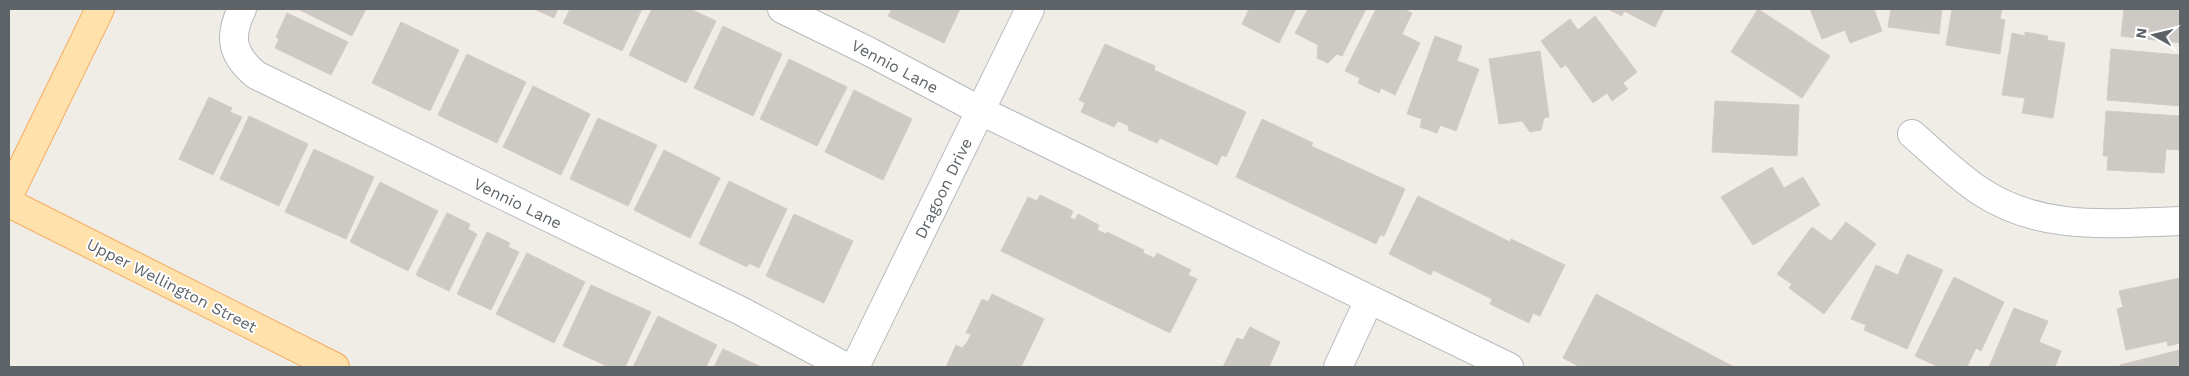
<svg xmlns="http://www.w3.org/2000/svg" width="2189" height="376" viewBox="0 0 2189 376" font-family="'Work Sans',sans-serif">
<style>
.building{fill:#cdc9c5;stroke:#d5ccc4}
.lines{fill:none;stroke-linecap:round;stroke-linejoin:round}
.minor-casing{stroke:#b6babd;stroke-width:30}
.major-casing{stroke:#f5aa5a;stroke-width:30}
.minor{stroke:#fff;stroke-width:28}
.major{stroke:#ffe1ac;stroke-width:28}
.labels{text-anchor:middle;stroke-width:4;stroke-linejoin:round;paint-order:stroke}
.street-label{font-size:16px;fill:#5d6367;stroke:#fff}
</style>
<rect width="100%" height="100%" fill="#f0ece6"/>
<path class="building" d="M298,9H366L352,36Z
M534,9H558L554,18Z
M570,9H642L622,51L563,23Z
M652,9H690L716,21L686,83L629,55Z
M892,9H960L944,43L888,16Z
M1249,9H1296L1279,43L1242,24Z
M1308,9H1366L1342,56L1337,54L1328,63L1317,58L1318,45L1295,33Z
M1376,9H1404L1412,13L1402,34L1420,43L1395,95L1381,88L1379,93L1358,83L1360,78L1345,71Z
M1608,9H1664L1655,27L1624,11L1622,16Z
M1758,9L1830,56L1802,98L1731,52Z
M1810,9H1874L1882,31L1850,43L1845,30L1822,39Z
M1891,9H1942L1939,34L1888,27Z
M1952,9H2002L2000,19L2005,20L2000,54L1946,45Z
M2124,9H2180V43L2121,36Z
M287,13L348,42L331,75L275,48L279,39L276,37Z
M1595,16L1637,72L1623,83L1628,89L1612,101L1607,93L1593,103L1566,65L1561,68L1541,41L1570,19L1578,30Z
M401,22L459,50L430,111L372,83Z
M723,26L782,54L753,116L694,88Z
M2025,32L2048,36L2047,40L2065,43L2053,118L2022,113L2025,98L2002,95L2012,33L2025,36Z
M1435,36L1462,46L1457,61L1479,69L1456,131L1440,125L1437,133L1420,127L1422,119L1407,114Z
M1105,44L1155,66L1154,70L1246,112L1226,157L1222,155L1217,165L1160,138L1157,143L1128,130L1129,126L1118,121L1114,127L1081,112L1085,103L1079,100Z
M2111,49L2180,55V106L2107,100Z
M1540,51L1549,117L1544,118L1541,130L1530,132L1522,121L1499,124L1489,59Z
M467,54L526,82L497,143L438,115Z
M789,59L847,87L817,146L760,119Z
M533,86L590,114L561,175L503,147Z
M854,90L912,119L883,180L825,152Z
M209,97L232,108L230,112L242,117L213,175L179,159Z
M1715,101L1799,105L1797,156L1712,152Z
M2106,111L2180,116V150L2166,149L2164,173L2107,170L2108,156H2103Z
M249,116L308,144L279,206L220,179Z
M598,118L657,145L628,206L570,179Z
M1262,119L1313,143L1311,146L1405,189L1384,236L1380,235L1376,244L1236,177Z
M314,149L374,177L346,239L285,212Z
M664,150L720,178L690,238L634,210Z
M1772,167L1784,188L1803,177L1820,205L1753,245L1721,197Z
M729,181L787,209L759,268L749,263L747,267L699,244Z
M380,182L438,211L408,271L350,242Z
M1040,195L1073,211L1070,218L1075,220L1078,214L1099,225L1097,230L1106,234L1107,232L1144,250L1143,253L1154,258L1157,253L1191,270L1188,275L1197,279L1170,333L1001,251L1028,197L1037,201Z
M1418,196L1510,242L1511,239L1565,265L1540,316L1533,313L1529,323L1490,304L1492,299L1433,270L1431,275L1389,254Z
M447,213L470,224L468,229L477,234L449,291L416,275Z
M794,214L853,241L824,303L766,276Z
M1846,222L1876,244L1824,314L1789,288L1792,284L1777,274L1812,227L1831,241Z
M487,232L510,243L508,247L519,252L491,310L457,294Z
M527,253L585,282L554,343L496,314Z
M1907,254L1943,270L1907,349L1864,330L1866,325L1851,319L1876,265L1898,275Z
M1954,277L2004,302L1981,351L1976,348L1967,367H1939L1915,356Z
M2180,278V343L2168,346L2167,341L2126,350L2117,309L2123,307L2119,291Z
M591,285L651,312L625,367H609L563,346Z
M992,294L1044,319L1021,367H946L956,345L962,348L968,341L971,334L966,333L982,299L988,302Z
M1596,294L1734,367H1580L1563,358Z
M2014,308L2048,321L2039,342L2061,351L2055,367H1989Z
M658,316L717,345L706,367H633Z
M1250,327L1280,342L1269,367H1223L1237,338L1243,340Z
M723,349L761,367H714Z
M2180,350V367H2120V365Z"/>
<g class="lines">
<defs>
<path id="minor" d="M242,9C228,37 232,55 256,75L741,311L846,367
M782,9L868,51L981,111L1509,367
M1912,134C1934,153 1956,175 1980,191C2042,232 2110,223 2180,221
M855,367L1030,9
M1338,367L1369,300"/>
<path id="major" d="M9,195L100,9
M9,203L335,367"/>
</defs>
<use href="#minor" class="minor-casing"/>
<use href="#major" class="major-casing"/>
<use href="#minor" class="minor"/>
<use href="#major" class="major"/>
</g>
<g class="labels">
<g class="street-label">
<text transform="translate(895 66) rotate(28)" y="6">Vennio Lane</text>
<text transform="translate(943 188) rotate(-64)" y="6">Dragoon Drive</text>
<text transform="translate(518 203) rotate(26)" y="6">Vennio Lane</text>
<text transform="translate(172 285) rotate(27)" y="6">Upper Wellington Street</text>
</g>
</g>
<rect width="2189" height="376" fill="none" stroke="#5d6367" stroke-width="20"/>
<g transform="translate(2154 35) rotate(278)" stroke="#ffffff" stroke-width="4" paint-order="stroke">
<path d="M0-4L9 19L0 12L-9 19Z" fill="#5d6367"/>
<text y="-8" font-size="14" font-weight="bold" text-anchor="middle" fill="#5d6367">N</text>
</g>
</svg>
